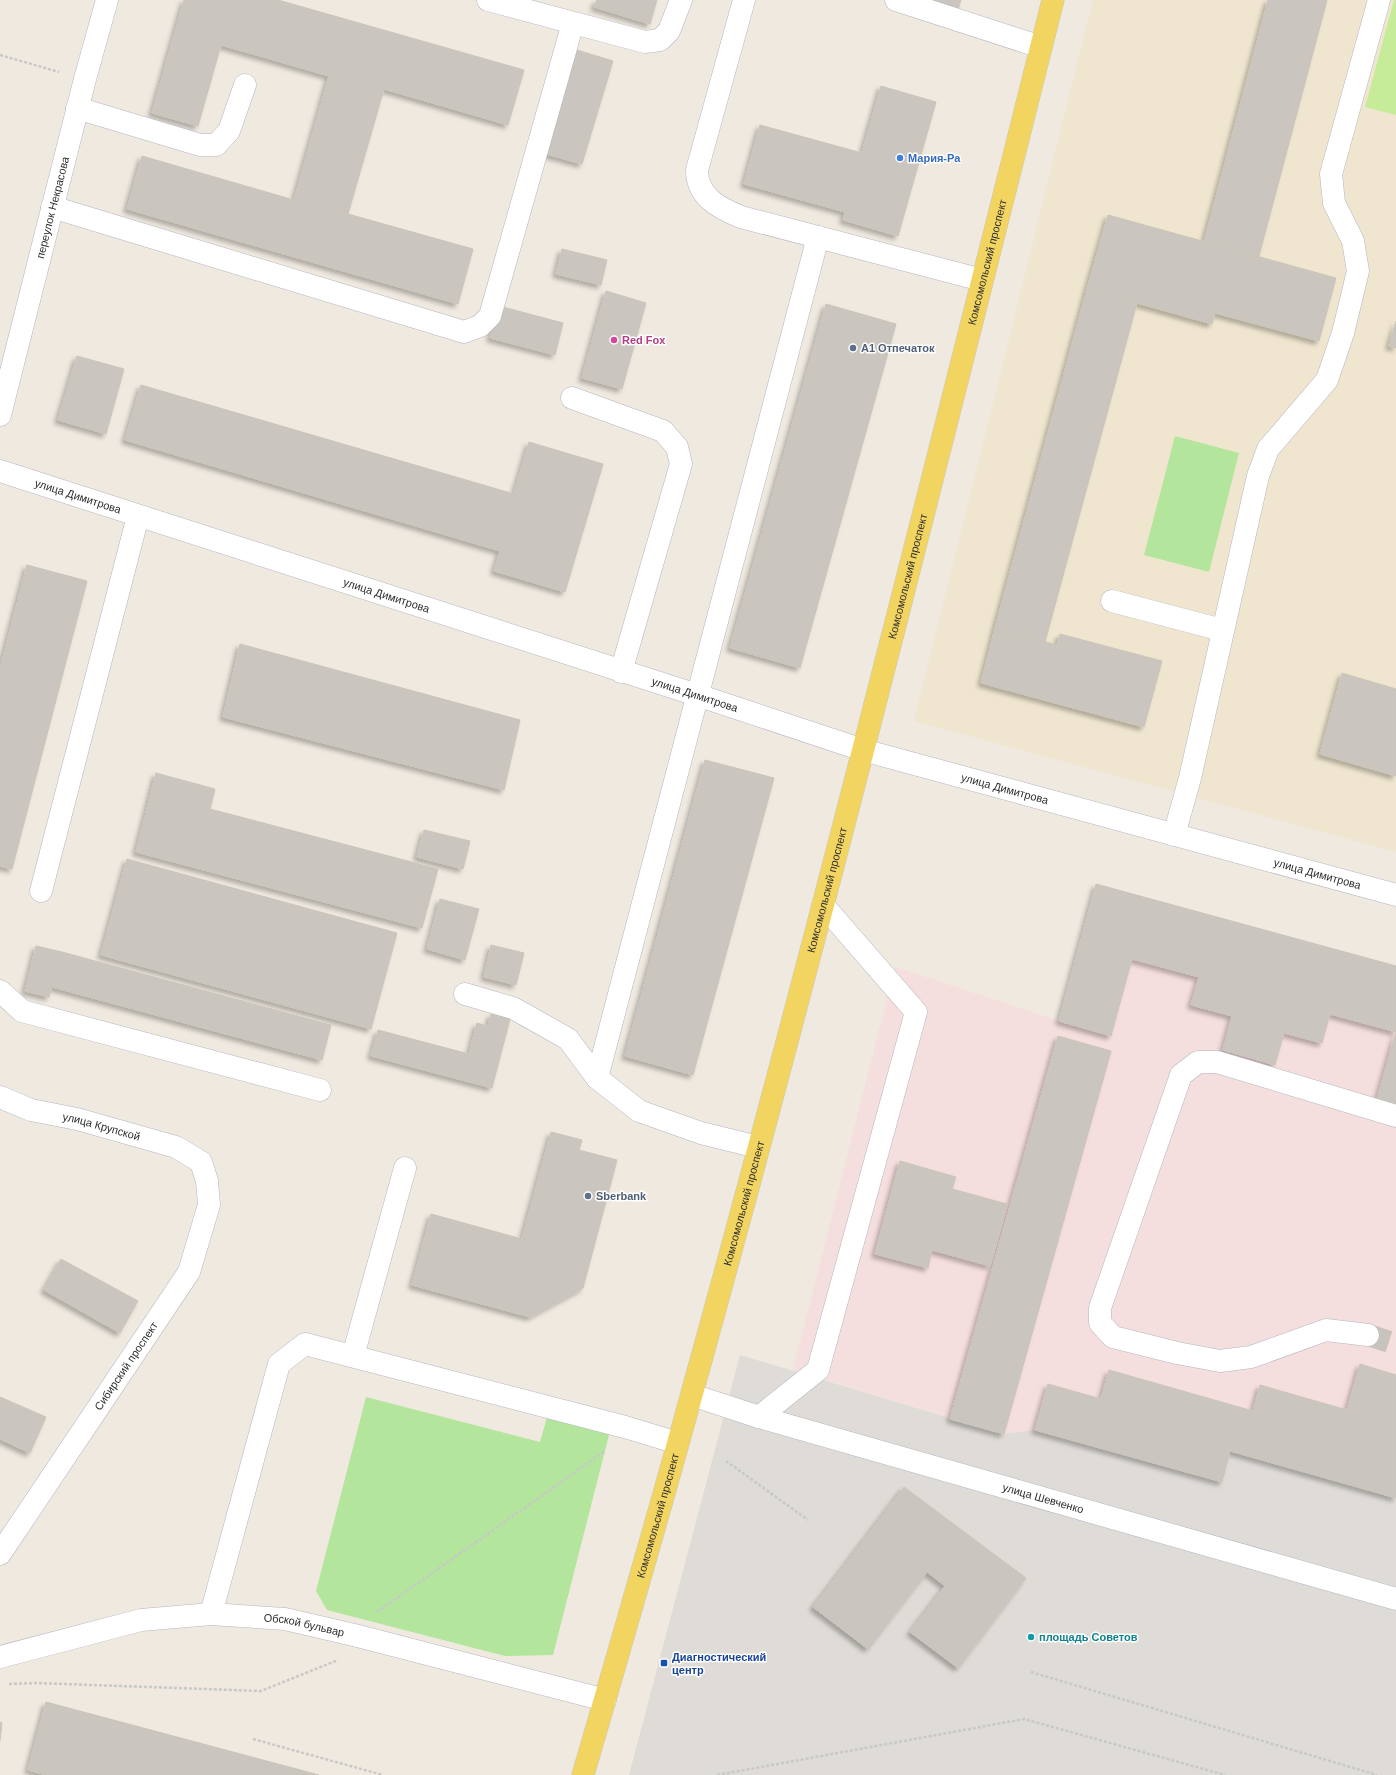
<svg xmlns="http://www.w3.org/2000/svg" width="1396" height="1775" viewBox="0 0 1396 1775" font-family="Helvetica,sans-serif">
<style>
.education{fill:#f0e6d0}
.medical{fill:#f5dede}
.green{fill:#b3e59d}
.pitch{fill:#c6ec99}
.plaza{fill:#dfdcd7}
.building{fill:#cac6bf;stroke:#cac5b9;filter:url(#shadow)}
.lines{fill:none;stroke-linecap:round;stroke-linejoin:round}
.minor-tunnel{stroke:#c8c3bc;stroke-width:22;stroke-dasharray:22 11;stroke-linecap:butt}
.minor-casing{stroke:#b3b6c0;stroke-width:23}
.major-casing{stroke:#c8c8c8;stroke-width:23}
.path{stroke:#c8c8c8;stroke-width:2.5;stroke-dasharray:3 2;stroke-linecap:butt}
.minor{stroke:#fff;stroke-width:22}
.major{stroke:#f2d461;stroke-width:22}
.shop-dot{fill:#3f7fe0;stroke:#fff;stroke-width:1.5}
.hotel-dot{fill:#d1479c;stroke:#fff;stroke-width:1.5}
.service-dot{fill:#5c6f8a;stroke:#fff;stroke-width:1.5}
.culture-dot{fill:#0f9aa8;stroke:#fff;stroke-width:1.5}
.transit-dot{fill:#1a4fb4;stroke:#fff;stroke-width:1.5}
.labels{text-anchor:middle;stroke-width:3;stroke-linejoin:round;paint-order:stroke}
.shop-label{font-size:11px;font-weight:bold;fill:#366cbe;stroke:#fff;text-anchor:start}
.street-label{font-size:11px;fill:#2d2d2d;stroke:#fff}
.hotel-label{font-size:11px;font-weight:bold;fill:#b23c85;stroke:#fff;text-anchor:start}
.service-label{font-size:11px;font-weight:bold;fill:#4e5e75;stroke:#fff;text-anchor:start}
.culture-label{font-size:11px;font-weight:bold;fill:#0d838f;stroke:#fff;text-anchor:start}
.transit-label{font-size:11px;font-weight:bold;fill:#164399;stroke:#fff;text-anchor:start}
</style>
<defs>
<filter id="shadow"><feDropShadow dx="-3.5" dy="3.5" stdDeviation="2" flood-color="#0004"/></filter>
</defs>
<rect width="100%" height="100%" fill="#efe9e0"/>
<path class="education" d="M1093,0H1396V852L914,721Z"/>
<path class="medical" d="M1096,884L1396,966V1498L1230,1452L1222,1482L1035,1430L1004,1434L793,1370L895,967L1059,1021Z"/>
<path class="green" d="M1175,436L1239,453L1209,572L1144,555Z
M366,1397L540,1442L548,1414L610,1431L553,1655L505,1656L327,1610L316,1591Z"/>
<path class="pitch" d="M1394,0H1396V115L1365,107Z"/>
<path class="plaza" d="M740,1355L1003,1434L1035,1430L1221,1482L1230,1451L1396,1498V1775H629Z"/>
<path class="building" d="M184,0H278L524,70L508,125L384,89L348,214L473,249L458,304L127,209L142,156L294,200L329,76L221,45L198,126L152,113Z
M597,0H657L650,24L594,7Z
M910,0H961L957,13Z
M1268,0H1327L1259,256L1204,242Z
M577,50L613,61L582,164L546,154Z
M881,86L936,102L898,236L843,220Z
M760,125L862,153L845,212L744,184Z
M1108,215L1336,278L1319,341L1215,313L1212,324L1087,289Z
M562,249L607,260L601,285L556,274Z
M1087,289L1137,303L1045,642L995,628Z
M606,291L646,303L622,389L582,378Z
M826,304L896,324L800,668L730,648Z
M499,306L563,323L555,355L490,338Z
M1396,321V348L1389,346Z
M77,356L124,369L106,434L58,420Z
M141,385L514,494L529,442L603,464L565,592L494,571L500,551L125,440Z
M27,565L87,581L12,869L0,866V669Z
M995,628L1057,645L1060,634L1162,661L1144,727L981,683Z
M240,644L520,720L504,790L223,717Z
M1342,673L1396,689V776L1320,754Z
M705,760L774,778L693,1075L625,1056Z
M156,773L215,789L210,809L438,869L422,928L136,852Z
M424,830L470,841L463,869L417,857Z
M127,859L397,933L371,1029L101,955Z
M1096,884L1396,966V1112L1375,1106L1396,1032L1330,1014L1322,1043L1284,1033L1275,1065L1223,1050L1232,1016L1191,1005L1199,977L1132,959L1111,1036L1059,1021Z
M440,899L479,909L465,960L427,949Z
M491,945L524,953L516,985L484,977Z
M36,946L62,952L49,997L25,991Z
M62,952L331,1025L322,1060L52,987Z
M491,1014L510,1019L492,1088L371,1056L378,1030L469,1054L477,1023L488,1026Z
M1058,1036L1111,1051L1004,1434L950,1419Z
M551,1132L582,1140L579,1150L617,1160L583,1288L530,1317L412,1285L431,1214L522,1239Z
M900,1161L956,1177L952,1189L1007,1204L990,1266L932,1250L928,1268L875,1254Z
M61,1259L138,1301L120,1333L44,1290Z
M1360,1364L1396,1375V1498L1230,1451L1222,1482L1035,1430L1048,1384L1101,1399L1109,1370L1253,1411L1260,1385L1347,1410Z
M0,1397L46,1417L30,1453L0,1439Z
M904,1487L1026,1578L958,1668L910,1632L945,1586L927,1572L868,1649L813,1607Z
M46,1702L319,1775H47L28,1770Z
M0,1722L2,1723L0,1740Z"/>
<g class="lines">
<path class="minor-tunnel" d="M1368,1335L1396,1344"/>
<defs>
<g id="minor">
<path d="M488,0L645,42L660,40L669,31L681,0"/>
<path d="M744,0L697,170C697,197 719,208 741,217L982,280"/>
<path d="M896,0L1041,47"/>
<path d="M77,108L200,145H216L229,131L245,85"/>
<path d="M52,207L464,332L480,326L490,316L573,23"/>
<path d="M572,398L663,431L677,447L681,464L621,672"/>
<path id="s1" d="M0,415L85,79L107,0"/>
<path id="s2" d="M0,471L697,695L863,750L1396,895"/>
<path d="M1112,601L1222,630"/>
<path d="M1174,835L1190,778L1258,476L1268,449L1327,380L1343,333L1358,271L1353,241L1334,203L1331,174L1379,0"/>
<path d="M41,891L138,516"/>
<path d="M0,991L22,1011L320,1090"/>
<path d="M465,994L513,1008L568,1039L597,1078L639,1111L701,1133L758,1147"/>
<path d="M597,1078L818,237"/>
<path id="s3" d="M0,1097L31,1110L77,1119L176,1147L201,1162L207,1181L209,1205L189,1272L0,1554"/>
<path d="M1368,1335L1326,1330L1251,1357L1220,1361L1177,1353L1113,1337L1100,1323V1308L1181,1075L1198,1062H1217L1396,1116"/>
<path d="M353,1356L405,1168"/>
<path id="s4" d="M692,1395L759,1417L1396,1599"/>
<path d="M759,1417L818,1370L916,1012L823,905"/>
<path d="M211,1614L279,1364L305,1344L625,1427L678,1443"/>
<path id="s5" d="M0,1657L141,1620L211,1614L285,1619L358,1636L605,1700"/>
</g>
<g id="major">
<path id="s6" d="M583,1775C620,1648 657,1521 692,1393C820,931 936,465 1053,0"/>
</g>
</defs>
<use href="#minor" class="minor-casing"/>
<use href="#major" class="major-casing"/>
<path class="path" d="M0,55L59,72
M726,1461L808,1520
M377,1612L605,1451
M1031,1672L1377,1775
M9,1684L36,1683L261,1691L338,1660
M253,1739L383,1775
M717,1775L1024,1719L1225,1775"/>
<use href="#minor" class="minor"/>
<use href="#major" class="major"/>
</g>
<circle class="shop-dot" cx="900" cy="158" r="4"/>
<circle class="hotel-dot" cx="614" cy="340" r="4"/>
<g class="service-dot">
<circle cx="853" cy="348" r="4"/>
<circle cx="588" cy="1196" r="4"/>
</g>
<circle class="culture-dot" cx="1031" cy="1637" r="4"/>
<rect class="transit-dot" x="660" y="1659" width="8" height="8" rx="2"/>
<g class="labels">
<g class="shop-label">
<text x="908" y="162">Мария-Ра</text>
</g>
<g class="street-label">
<text dy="4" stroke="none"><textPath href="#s1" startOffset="214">переулок Некрасова</textPath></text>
<text dy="4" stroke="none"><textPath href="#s6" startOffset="1566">Комсомольский проспект</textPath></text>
<text dy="4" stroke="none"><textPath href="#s2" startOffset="82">улица Димитрова</textPath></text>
<text dy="4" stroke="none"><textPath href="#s6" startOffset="1242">Комсомольский проспект</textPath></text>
<text dy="4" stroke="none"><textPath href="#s2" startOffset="406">улица Димитрова</textPath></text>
<text dy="4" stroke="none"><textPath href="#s2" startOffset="730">улица Димитрова</textPath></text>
<text dy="4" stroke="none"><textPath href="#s2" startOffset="1054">улица Димитрова</textPath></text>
<text dy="4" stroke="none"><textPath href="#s2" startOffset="1378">улица Димитрова</textPath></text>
<text dy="4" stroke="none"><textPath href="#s6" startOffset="918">Комсомольский проспект</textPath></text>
<text dy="4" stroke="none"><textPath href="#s3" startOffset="106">улица Крупской</textPath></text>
<text dy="4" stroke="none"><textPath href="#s6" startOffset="594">Комсомольский проспект</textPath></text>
<text transform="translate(126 1366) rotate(-56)" y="4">Сибирский проспект</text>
<text dy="4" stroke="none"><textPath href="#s4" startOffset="366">улица Шевченко</textPath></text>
<text dy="4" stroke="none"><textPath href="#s6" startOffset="270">Комсомольский проспект</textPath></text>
<text dy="4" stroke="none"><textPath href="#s5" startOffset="310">Обской бульвар</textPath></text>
</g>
<g class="hotel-label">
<text x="622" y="344">Red Fox</text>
</g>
<g class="service-label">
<text x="861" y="352">А1 Отпечаток</text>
<text x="596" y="1200">Sberbank</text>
</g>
<g class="culture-label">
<text x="1039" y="1641">площадь Советов</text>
</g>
<g class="transit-label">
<text x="672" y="1661">Диагностический<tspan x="672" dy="13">центр</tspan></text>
</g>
</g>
</svg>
